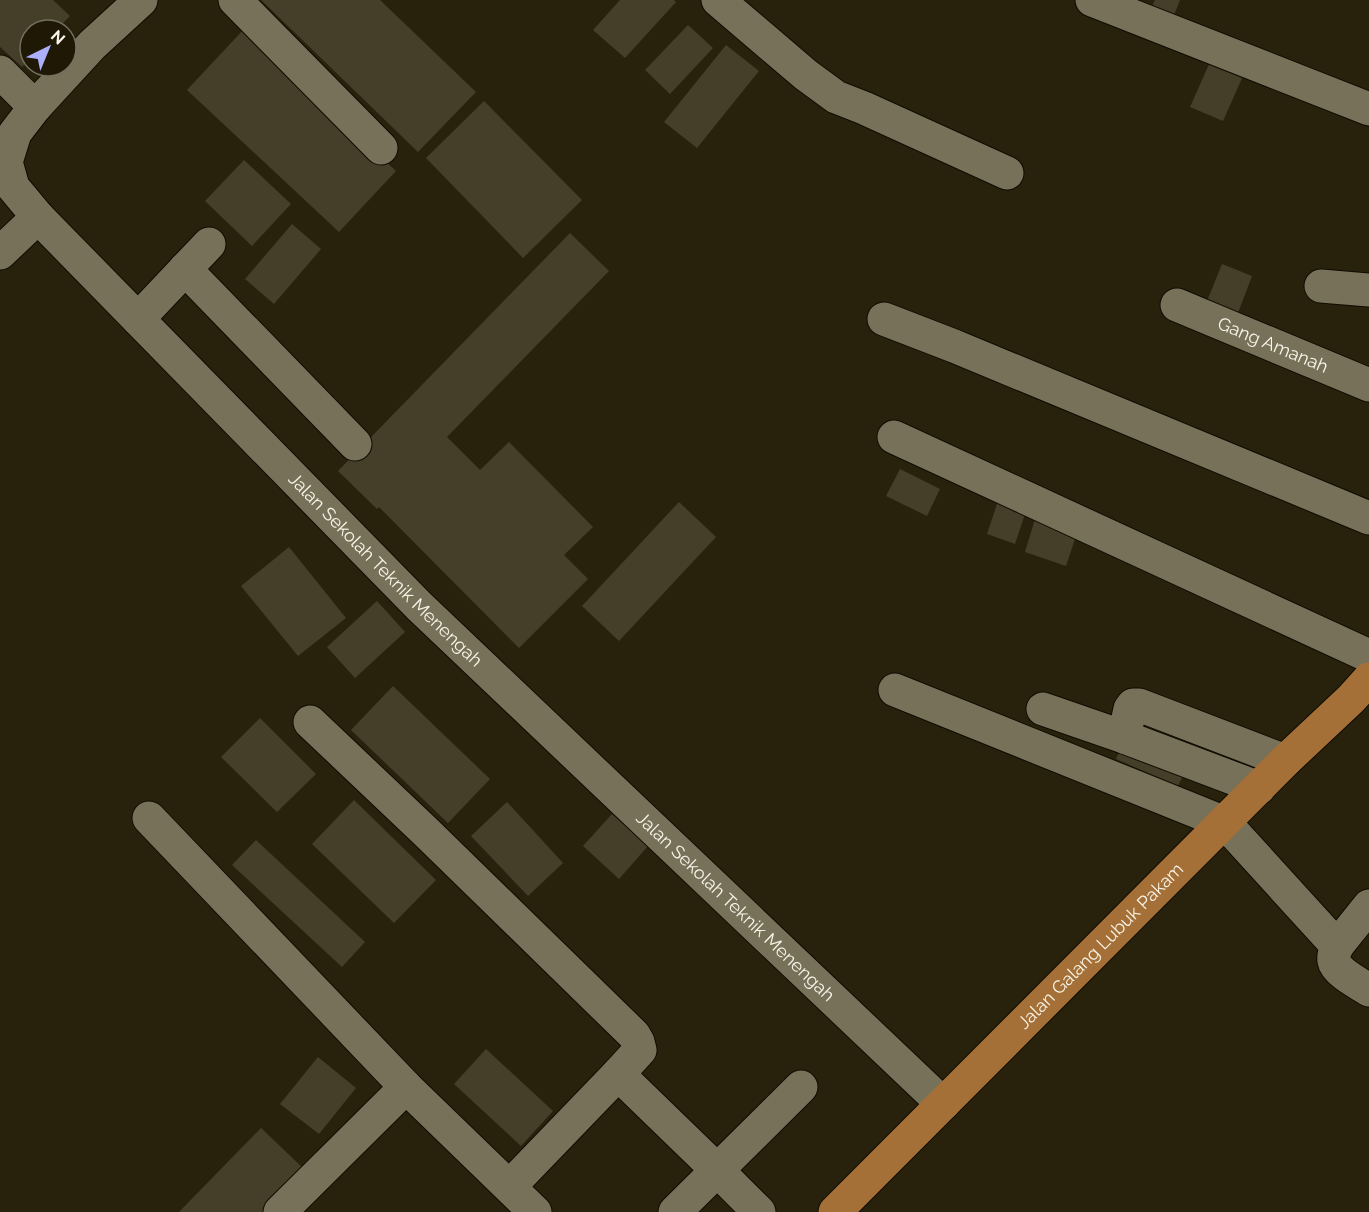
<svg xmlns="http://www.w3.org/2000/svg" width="1369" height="1212" viewBox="0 0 1369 1212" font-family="Raleway,sans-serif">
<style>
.building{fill:#453f29}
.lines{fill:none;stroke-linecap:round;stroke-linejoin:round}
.minor-casing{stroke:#100b00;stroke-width:35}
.major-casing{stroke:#100b00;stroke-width:35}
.minor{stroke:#78715a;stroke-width:33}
.major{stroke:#a47038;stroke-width:33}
.labels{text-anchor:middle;stroke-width:4.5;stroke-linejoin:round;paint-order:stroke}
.street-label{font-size:18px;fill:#f8f4e7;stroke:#1e1805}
</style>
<rect width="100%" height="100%" fill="#28220d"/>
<path class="building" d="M0,0H53L70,16L56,30H30V58L22,67L0,47Z
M261,0H380L476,92L418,152Z
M620,0H674L676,2L625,58L593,30Z
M1155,0H1180L1174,15L1152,6Z
M688,25L713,48L670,94L645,70Z
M244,29L396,171L339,232L187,90Z
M726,45L759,71L697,148L664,122Z
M1214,53L1247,67L1223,121L1190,107Z
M484,101L582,200L523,258L426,158Z
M244,160L291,204L252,246L205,201Z
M292,224L321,249L274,304L245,279Z
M570,233L609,271L447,437L480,470L509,442L593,527L564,555L588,579L519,648L379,507L377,509L338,471Z
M1222,264L1252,276L1236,318L1205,306Z
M900,469L940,489L927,516L886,496Z
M999,498L1027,508L1015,544L987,534Z
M679,502L716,537L619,641L582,606Z
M1035,519L1077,533L1066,566L1025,552Z
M289,547L346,618L298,656L241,586Z
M377,601L405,632L355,678L327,647Z
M393,686L490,779L448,823L351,730Z
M260,718L316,774L277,812L221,757Z
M1126,738L1188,765L1178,786L1116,759Z
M354,800L436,880L394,923L312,844Z
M507,802L563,863L528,896L471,836Z
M612,814L648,846L619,879L583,846Z
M256,840L365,942L342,967L232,865Z
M486,1049L553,1111L521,1146L454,1084Z
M318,1057L356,1088L319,1134L280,1104Z
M261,1128L304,1169L263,1212H179Z"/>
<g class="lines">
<defs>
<g id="minor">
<path id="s1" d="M141,0L92,45L35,107L15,133L6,162L13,187L38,217L419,606L943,1104"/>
<path d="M235,0L381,148"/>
<path d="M718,0L806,75L836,97L864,108L1007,173"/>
<path d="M1092,0L1369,109"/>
<path d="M0,72L35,107"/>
<path d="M0,253L38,217"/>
<path d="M185,269L355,444"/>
<path d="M1321,286L1369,290"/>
<path id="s2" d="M1177,305L1369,385"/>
<path d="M138,319L209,244"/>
<path d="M884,319L954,346L1369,518"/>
<path d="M894,437L1369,656"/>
<path d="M895,690L1225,823L1337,946C1335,951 1333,956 1334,961C1336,972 1360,984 1369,990"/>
<path d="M1043,709L1124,737L1259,788"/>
<path d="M310,722L427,833L634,1035L638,1042L640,1050L618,1074L717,1170L759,1212"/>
<path d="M1124,737L1130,709L1133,705H1139L1285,761"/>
<path d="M149,818L406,1087L535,1212"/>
<path d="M1337,946L1369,906"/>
<path d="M510,1186L618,1074"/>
<path d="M280,1212L406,1087"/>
<path d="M675,1212L801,1087"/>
</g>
<g id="major">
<path id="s3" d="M835,1212L1285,761L1351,699L1369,679"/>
</g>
</defs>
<use href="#minor" class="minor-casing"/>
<use href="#major" class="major-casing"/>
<use href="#minor" class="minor"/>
<use href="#major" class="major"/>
</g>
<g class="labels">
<g class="street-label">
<text dy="6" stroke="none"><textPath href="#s2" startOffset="104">Gang Amanah</textPath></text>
<text dy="6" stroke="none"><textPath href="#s1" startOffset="774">Jalan Sekolah Teknik Menengah</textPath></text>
<text dy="6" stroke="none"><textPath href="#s1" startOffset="1260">Jalan Sekolah Teknik Menengah</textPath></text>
<text dy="6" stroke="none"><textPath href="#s3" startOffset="376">Jalan Galang Lubuk Pakam</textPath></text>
</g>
</g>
<g transform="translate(48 48) rotate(43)"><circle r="28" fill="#1e1805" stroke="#75705f" stroke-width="1.5"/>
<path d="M0-4.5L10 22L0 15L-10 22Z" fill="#acaffb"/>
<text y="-9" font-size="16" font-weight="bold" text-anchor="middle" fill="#f8f4e7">N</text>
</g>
</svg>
